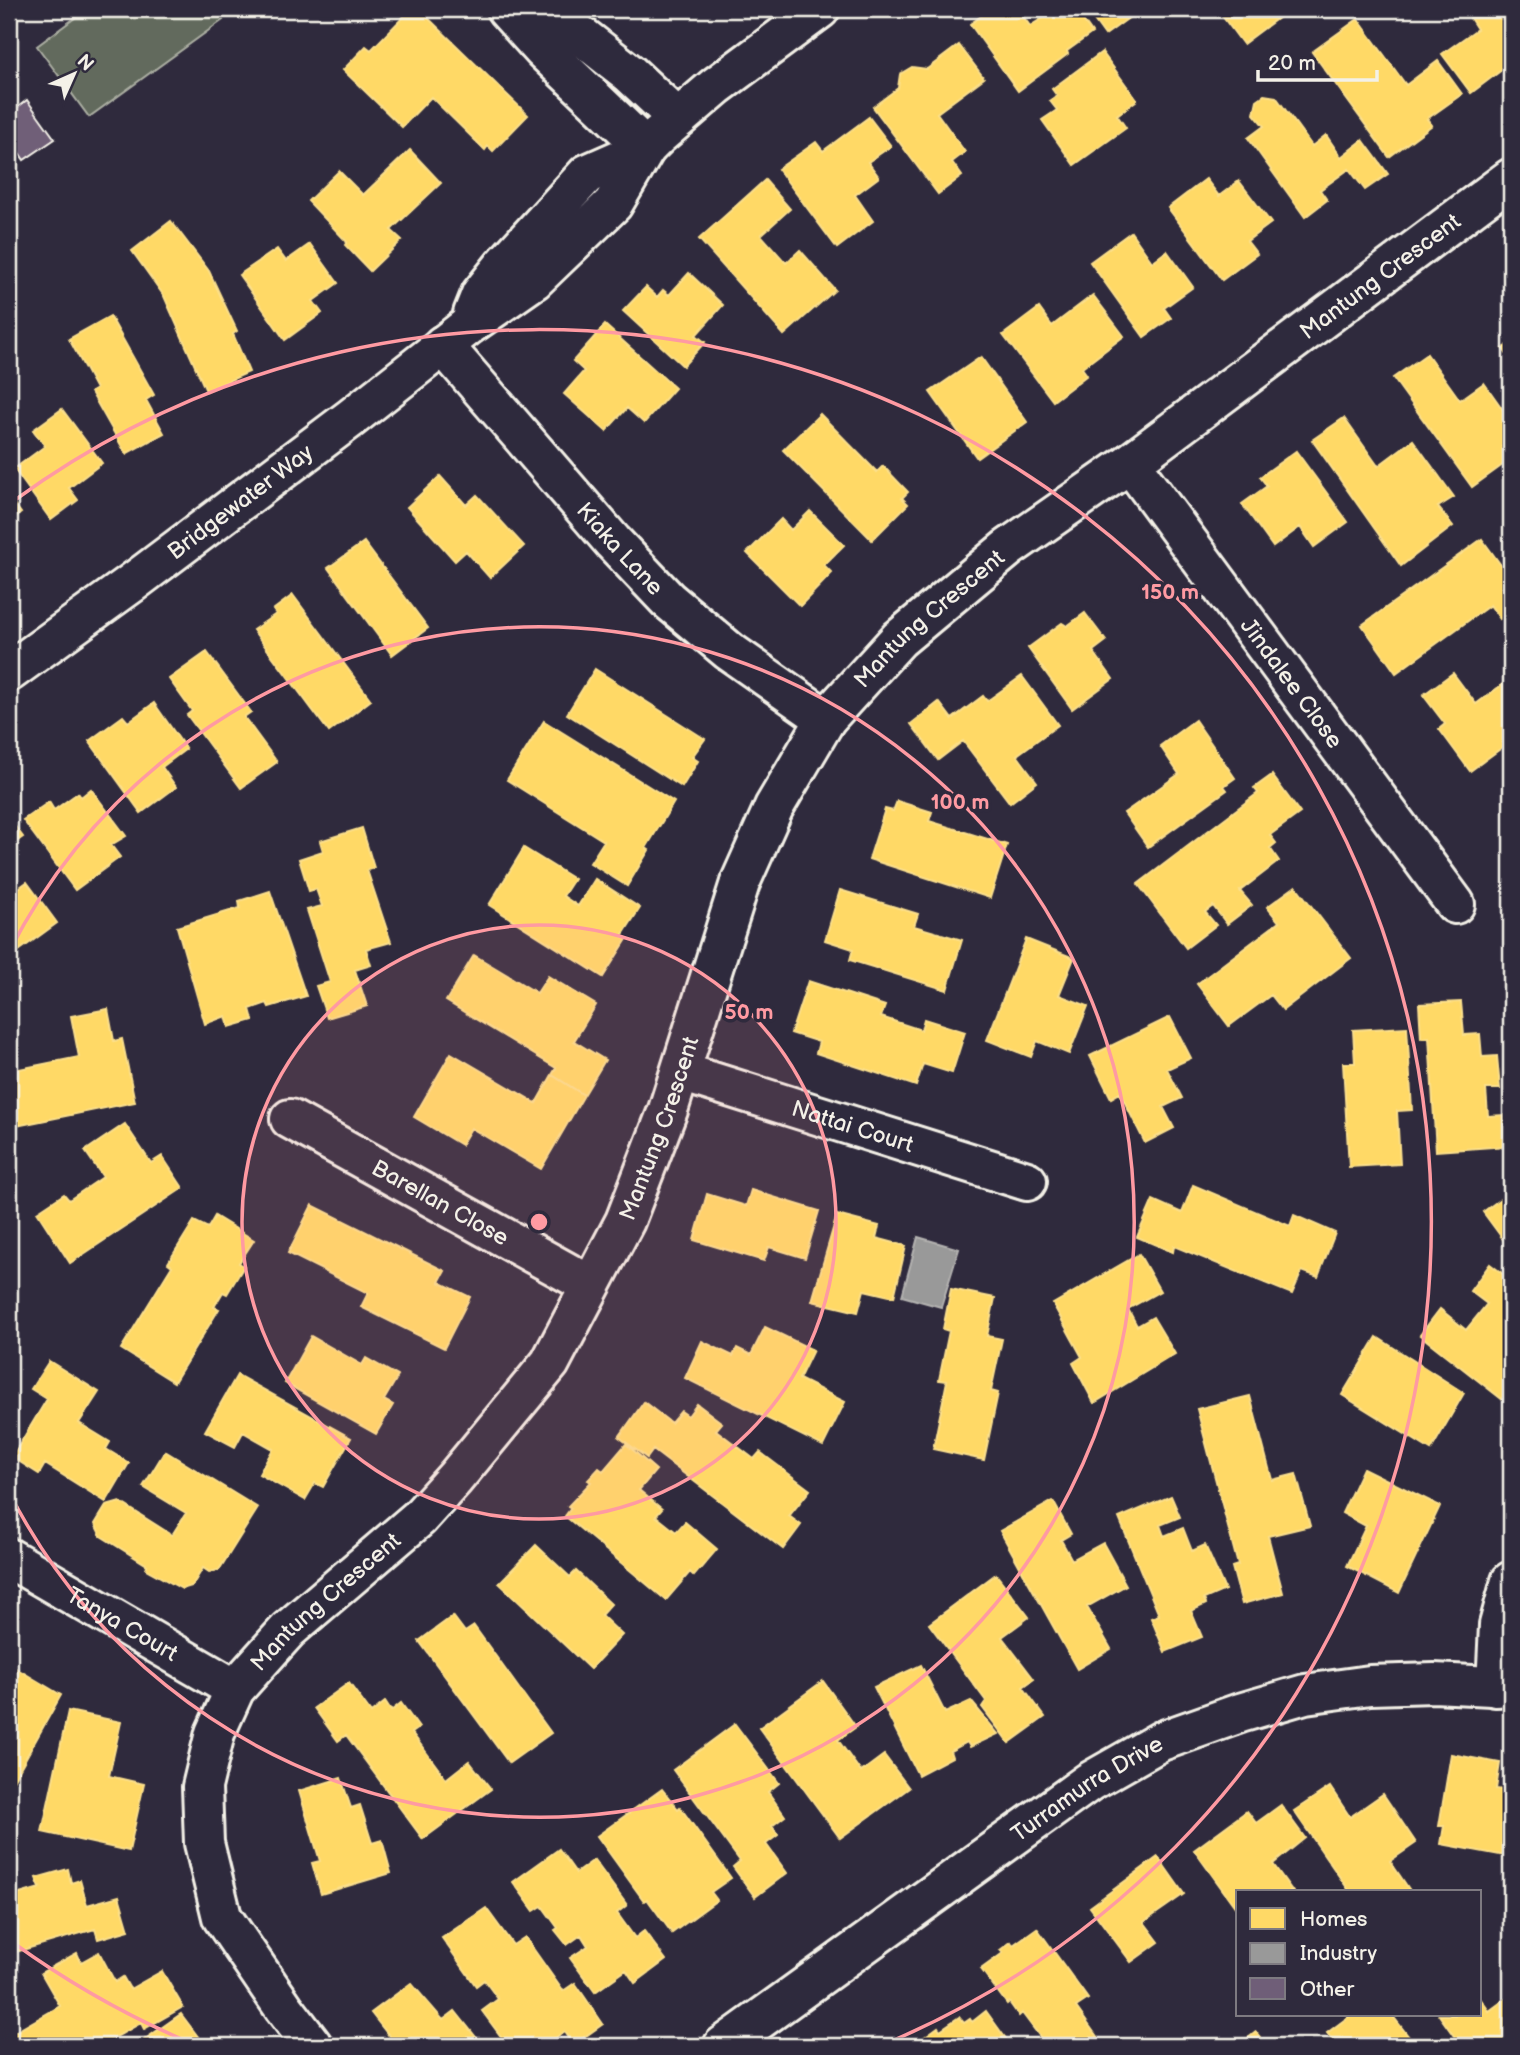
<svg xmlns="http://www.w3.org/2000/svg" width="1520" height="2055" viewBox="0 0 1520 2055" font-family="'Balsamiq Sans',sans-serif">
<style>
.green{fill:#626a5d;stroke:#abaea2;stroke-width:2}
.homes{fill:#ffd966;stroke:#fce08d;stroke-width:2}
.industry{fill:#999;stroke:#b4b3b1;stroke-width:2}
.building{fill:#6f5e78;stroke:#f4f1e8;stroke-width:2}
.lines{fill:none;stroke-linecap:round;stroke-linejoin:round}
.minor-casing{stroke:#f4f1e8;stroke-width:44}
.minor{stroke:#2f2a3d;stroke-width:38}
.ring{fill:none;stroke:#ff9aa2;stroke-width:3.5}
.labels{text-anchor:middle;stroke-width:7;stroke-linejoin:round;paint-order:stroke}
.street-label{font-size:23px;fill:#f4f1e8;stroke:#2f2a3d}
.centre{fill:#ff9aa2;stroke:#2f2a3d;stroke-width:3.5}
.ring-label{font-size:21px;text-anchor:middle;font-weight:bold;fill:#ff9aa2;stroke:#2f2a3d;stroke-width:7;stroke-linejoin:round;paint-order:stroke}
</style>
<rect width="100%" height="100%" fill="#2f2a3d"/>
<filter id="ink" filterUnits="userSpaceOnUse"><feTurbulence type="fractalNoise" baseFrequency=".0143" numOctaves="2"/><feDisplacementMap in="SourceGraphic" scale="14" xChannelSelector="R" yChannelSelector="G"/><feConvolveMatrix kernelMatrix="1 2 1 2 8 2 1 2 1" color-interpolation-filters="sRGB"/></filter>
<g filter="url(#ink)">
<path class="green" d="M87,9H215L223,20L89,117L37,46Z"/>
<path class="homes" d="M411,9L415,12L419,9L528,115L493,151L488,146L485,150L431,97L402,127L343,70L366,46L371,50Z
M991,9H1018L1030,26L1057,9H1075L1092,33L1067,51L1068,54L1018,91L970,24Z
M1086,9H1141L1105,35Z
M1217,9H1290L1243,44Z
M1482,9H1511V63L1471,93L1442,54L1477,29L1470,18Z
M1358,19L1406,85L1438,61L1462,94L1427,119L1432,125L1389,157L1312,52Z
M959,45L984,78L937,113L965,152L952,162L962,176L938,194L873,107L898,88L900,74L912,67L927,69Z
M1102,52L1137,100L1117,115L1126,128L1074,165L1042,120L1057,110L1050,101L1057,96L1052,89Z
M1264,95L1276,97L1312,146L1326,135L1341,157L1363,140L1388,174L1365,190L1349,169L1320,190L1327,200L1305,217L1248,138L1264,126L1254,114L1257,100Z
M869,117L891,146L868,162L879,177L855,195L873,221L837,248L778,169L816,142L823,151Z
M410,150L441,183L391,230L402,240L370,271L345,245L347,242L308,201L339,171L363,195Z
M1206,179L1219,196L1239,181L1271,223L1247,241L1257,254L1222,280L1168,208Z
M765,180L790,209L761,235L786,263L800,250L835,290L784,335L699,239Z
M171,221L209,271L237,331L233,334L249,372L206,391L164,296L132,251Z
M1131,232L1152,262L1167,251L1193,287L1164,308L1171,318L1144,337L1090,262Z
M310,244L338,283L313,301L322,313L285,340L239,275L277,249L286,261Z
M689,273L723,305L696,335L705,342L683,366L623,311L646,287L657,297L663,290L669,295Z
M1093,295L1124,336L1082,368L1087,375L1053,401L1003,335L1039,308L1052,326Z
M110,316L154,395L146,400L164,433L126,454L91,392L96,389L69,339Z
M605,325L675,388L644,423L627,408L606,431L564,394L584,371L573,361Z
M1511,342V361L1503,349Z
M1427,354L1460,400L1484,383L1511,421V459L1472,487L1393,378Z
M981,357L1027,422L977,458L930,392Z
M62,409L102,463L69,488L78,500L51,520L14,469L45,446L33,430Z
M820,414L877,472L883,466L908,492L902,498L908,504L872,540L783,450Z
M1344,418L1378,466L1413,440L1454,497L1438,507L1453,526L1401,566L1312,440Z
M1296,451L1348,522L1314,547L1300,527L1273,547L1242,504L1267,486L1260,477Z
M440,476L466,505L477,495L524,546L490,578L466,551L455,561L407,507Z
M9,497L21,513L9,522Z
M810,511L844,545L824,565L832,573L800,606L747,553L781,519L791,530Z
M1482,539L1511,579V611L1500,619L1490,605L1396,673L1362,625Z
M364,542L428,628L392,655L328,568Z
M293,595L371,700L329,732L253,630L276,614L273,610Z
M1085,613L1106,641L1093,651L1113,679L1072,709L1028,648L1062,623L1067,626Z
M207,652L251,712L244,717L277,762L241,788L187,715L192,711L169,679Z
M595,669L705,739L692,757L698,761L682,787L567,714Z
M1453,673L1476,704L1511,678V741L1470,771L1439,729L1445,724L1423,695Z
M1022,676L1058,725L1017,755L1037,782L1010,803L963,741L938,760L911,724L939,702L952,719L983,696L987,701Z
M154,703L186,749L162,767L176,787L141,813L89,741L123,716L128,722Z
M1195,720L1235,778L1224,786L1227,790L1148,847L1124,813L1179,774L1160,746Z
M544,721L674,802L646,848L649,850L627,886L590,863L604,841L507,780Z
M1272,775L1300,813L1270,835L1276,843L1270,848L1279,861L1240,891L1252,905L1227,924L1213,906L1205,912L1216,925L1186,948L1138,884L1258,793L1254,788Z
M91,789L126,836L111,845L120,857L75,890L23,820L49,802L54,810L78,793L81,797Z
M897,801L932,812L929,821L1007,845L990,898L869,859L885,809L893,811Z
M9,818L23,837L9,847Z
M362,828L374,868L367,870L391,942L366,949L371,965L355,970L367,1006L327,1018L316,986L330,982L307,910L322,906L316,889L309,891L299,859L323,851L320,841Z
M524,848L574,879L563,896L578,906L595,879L640,908L622,936L627,939L603,977L489,905Z
M27,882L57,923L9,958V887L13,892Z
M1296,886L1351,958L1283,1010L1271,995L1229,1026L1197,984L1279,922L1267,907Z
M840,890L918,914L914,926L962,940L947,990L850,960L853,949L825,940Z
M270,891L306,996L269,1007L267,1003L250,1009L253,1020L229,1027L226,1016L205,1024L177,927L240,908L239,901Z
M1026,939L1074,958L1059,995L1088,1006L1069,1054L1037,1041L1031,1057L987,1040Z
M474,955L537,993L548,976L596,1005L574,1041L605,1060L584,1095L552,1075L556,1068L446,1001Z
M808,981L885,1006L881,1017L921,1030L924,1019L965,1032L952,1073L923,1064L916,1086L816,1053L819,1042L791,1033Z
M1461,1002L1464,1035L1480,1034L1482,1057L1497,1056L1500,1089H1486L1488,1116L1504,1115L1507,1146L1436,1151L1429,1037L1421,1038L1419,1004Z
M108,1009L114,1041L122,1039L135,1102L11,1127L9,1071L79,1057L71,1016Z
M1170,1017L1191,1058L1167,1069L1182,1098L1163,1107L1174,1128L1145,1143L1120,1093L1111,1098L1090,1056Z
M1407,1027L1412,1110L1397,1111L1400,1164L1349,1167L1343,1063H1355L1353,1030Z
M451,1053L536,1103L552,1075L584,1095L541,1169L471,1128L461,1145L414,1117Z
M125,1124L151,1163L162,1156L183,1188L70,1263L37,1212L64,1194L69,1200L103,1177L85,1151Z
M1193,1185L1290,1226L1294,1215L1335,1233L1318,1277L1302,1271L1292,1294L1174,1246L1173,1252L1137,1237L1153,1200L1182,1213Z
M751,1190L819,1211L805,1258L769,1247L764,1261L694,1240L707,1194L746,1206Z
M1511,1191V1250L1483,1212Z
M312,1205L445,1271L439,1282L470,1297L444,1348L361,1307L368,1293L288,1253Z
M837,1215L879,1226L876,1238L906,1246L894,1297L864,1290L858,1312L812,1301Z
M215,1216L254,1240L239,1263L244,1266L227,1294L223,1292L214,1307L219,1309L174,1382L121,1349L172,1266L168,1263L194,1221L208,1228Z
M1139,1254L1160,1291L1128,1309L1137,1326L1153,1317L1175,1354L1094,1403L1073,1363L1082,1357L1053,1304Z
M1490,1264L1511,1280V1329L1506,1336L1511,1340V1390L1503,1400L1420,1335L1440,1309L1466,1330L1487,1304L1470,1291Z
M9,1267L15,1316H9Z
M951,1289L995,1298L987,1336L1002,1339L991,1391L998,1393L984,1460L933,1449L947,1381L939,1380L949,1331L943,1329Z
M765,1327L813,1350L799,1379L845,1402L823,1446L685,1378L702,1341L733,1356L737,1348L751,1355Z
M311,1336L362,1365L366,1358L398,1376L384,1400L393,1405L376,1434L285,1383Z
M1377,1337L1464,1393L1431,1450L1342,1395Z
M49,1361L99,1392L79,1423L110,1442L106,1449L129,1463L106,1502L45,1464L39,1474L12,1457L47,1399L31,1389Z
M237,1375L351,1438L323,1487L315,1483L305,1500L259,1474L273,1449L243,1432L235,1447L205,1431Z
M1250,1396L1272,1480L1296,1474L1310,1526L1268,1536L1283,1593L1242,1604L1232,1567L1238,1565L1197,1409Z
M644,1402L671,1423L681,1411L688,1416L697,1404L722,1423L716,1430L754,1459L760,1452L810,1490L789,1516L801,1525L783,1549L653,1450L647,1458L619,1437Z
M626,1444L656,1470L639,1490L662,1509L656,1516L676,1532L685,1522L717,1549L694,1576L690,1572L666,1600L565,1516L571,1508L568,1506L591,1482L588,1480L599,1468L603,1471Z
M165,1451L258,1508L219,1570L209,1572L203,1568L192,1586L182,1589L146,1569L147,1565L101,1536L95,1524L106,1506L120,1502L172,1535L186,1513L143,1487Z
M1363,1468L1440,1506L1399,1593L1347,1566L1366,1526L1342,1513Z
M1171,1496L1180,1517L1160,1525L1164,1536L1183,1528L1192,1551L1205,1545L1225,1590L1204,1599L1206,1604L1191,1611L1202,1637L1165,1652L1151,1618L1159,1615L1119,1518Z
M1053,1501L1071,1534L1061,1540L1072,1560L1103,1543L1126,1585L1087,1607L1111,1649L1077,1669L1000,1531Z
M536,1545L570,1577L576,1571L611,1604L601,1615L622,1635L590,1669L499,1583Z
M996,1574L1029,1617L1002,1637L1034,1679L1023,1687L1045,1717L1009,1743L982,1707L986,1701L929,1624Z
M453,1616L465,1632L474,1626L551,1733L509,1763L419,1641Z
M9,1664L61,1695L9,1788Z
M921,1665L945,1713L971,1701L998,1734L970,1747L967,1742L950,1751L952,1757L918,1775L874,1687Z
M823,1681L856,1727L838,1740L861,1772L884,1755L909,1788L840,1838L759,1728Z
M349,1683L371,1713L385,1702L391,1711L401,1703L419,1728L412,1733L446,1779L469,1761L491,1789L423,1839L346,1735L338,1741L314,1708Z
M68,1711L121,1722L109,1776L144,1784L129,1851L42,1832Z
M735,1724L779,1783L768,1792L785,1816L772,1826L778,1835L766,1844L787,1873L755,1897L733,1867L740,1861L673,1770Z
M1451,1754L1500,1763L1496,1789L1511,1791V1857L1441,1844L1444,1826H1439Z
M341,1778L351,1808L360,1805L372,1843L382,1840L391,1873L321,1894L312,1863L320,1861L299,1791Z
M1330,1787L1350,1817L1383,1794L1416,1843L1390,1861L1411,1892H1350L1294,1811Z
M662,1789L678,1809L680,1807L731,1878L711,1892L717,1900L672,1933L647,1899L644,1901L597,1836Z
M1281,1805L1305,1838L1273,1864L1293,1892H1238V1911L1194,1850L1247,1811L1256,1823Z
M559,1849L576,1873L594,1860L627,1905L617,1913L635,1938L644,1931L666,1960L635,1983L626,1970L595,1992L570,1958L588,1946L581,1935L567,1945L555,1930L558,1928L542,1906L534,1911L513,1882Z
M1158,1857L1184,1894L1144,1922L1159,1942L1131,1962L1090,1907Z
M68,1869L71,1883L80,1880L87,1905L119,1896L129,1930L98,1939L95,1929L9,1954V1897L40,1888L36,1878Z
M486,1908L513,1945L525,1937L563,1991L575,1983L603,2024L573,2045L564,2032L545,2046H508L482,2011L498,1999L484,1980L476,1986L442,1938Z
M1037,1928L1088,1999L1076,2007L1098,2038L1087,2046H1047L1022,2013L1019,2016L1009,2002L1007,2004L981,1969L1003,1953L1000,1950L1011,1942L1013,1945Z
M99,1952L115,1982L123,1977L130,1989L162,1971L183,2007L144,2029L141,2023L100,2046H16L10,2035L60,2006L41,1973L77,1953L81,1962Z
M411,1983L443,2020L455,2011L483,2046H397L371,2013Z
M1511,1995V2046H1461L1439,2015H1480V1998L1489,2011Z
M986,2011L1009,2043L1004,2046H912L938,2027L940,2030L959,2017L964,2023L970,2019L972,2022Z
M181,2014L205,2046H149L144,2040Z
M1351,2015H1392L1416,2046H1337L1327,2033Z
M1256,2032L1267,2046H1238Z"/>
<path class="industry" d="M918,1237L959,1249L941,1307L902,1296Z"/>
<path class="building" d="M27,100L55,139L24,160L9,138V114Z"/>
<g class="lines">
<defs>
<g id="minor">
<path d="M506,9L543,50L646,148"/>
<path d="M547,9L629,73L677,118"/>
<path d="M473,314L481,294L504,265L587,174L646,148"/>
<path id="s1" d="M443,345L613,542L668,600L729,651L826,719"/>
<path id="s2" d="M1130,463L1455,904"/>
<path id="s3" d="M9,672L132,583L351,418L468,326L534,280L613,204L646,148L659,135L716,86L820,9"/>
<path id="s4" d="M681,1072L1027,1181"/>
<path id="s5" d="M290,1119L590,1285"/>
<path id="s6" d="M9,1558L235,1689"/>
<path d="M1496,1687L1499,1625L1511,1581"/>
<path id="s7" d="M313,2046L284,2008L222,1917L204,1843L202,1787L215,1733L235,1689L288,1630L419,1518L455,1478L550,1363L625,1221L668,1110L740,883L774,807L826,719L899,639L1008,548L1130,463L1511,178"/>
<path id="s8" d="M723,2046L1089,1782L1161,1741L1240,1713L1305,1694L1370,1685L1434,1683L1511,1687"/>
</g>
</defs>
<use href="#minor" class="minor-casing"/>
<use href="#minor" class="minor"/>
</g>
</g>
<circle cx="539" cy="1222" r="297" fill="#ff9aa2" fill-opacity=".12"/>
<g class="ring">
<circle cx="539" cy="1222" r="297"/>
<path d="M9 952A595 595 0 1 1 9 1492"/>
<path d="M198 2046A892 892 0 0 1 15 1944M15 500A892 892 0 1 1 880 2046"/>
</g>
<g class="labels">
<g class="street-label">
<text dy="8" stroke="none"><textPath href="#s7" startOffset="2263">Mantung Crescent</textPath></text>
<text dy="8" stroke="none"><textPath href="#s3" startOffset="287">Bridgewater Way</textPath></text>
<text dy="8" stroke="none"><textPath href="#s1" startOffset="270">Kiaka Lane</textPath></text>
<text dy="8" stroke="none"><textPath href="#s7" startOffset="1696">Mantung Crescent</textPath></text>
<text dy="8" stroke="none"><textPath href="#s2" startOffset="273">Jindalee Close</textPath></text>
<text dy="8" stroke="none"><textPath href="#s4" startOffset="180">Nattai Court</textPath></text>
<text dy="8" stroke="none"><textPath href="#s7" startOffset="1108">Mantung Crescent</textPath></text>
<text dy="8" stroke="none"><textPath href="#s5" startOffset="172">Barellan Close</textPath></text>
<text dy="8" stroke="none"><textPath href="#s7" startOffset="520">Mantung Crescent</textPath></text>
<text dy="8" stroke="none"><textPath href="#s6" startOffset="131">Tanya Court</textPath></text>
<text dy="8" stroke="none"><textPath href="#s8" startOffset="446">Turramurra Drive</textPath></text>
</g>
</g>
<circle cx="539" cy="1222" r="10" class="centre"/>
<g class="ring-label">
<text x="1170" y="599">150 m</text>
<text x="960" y="809">100 m</text>
<text x="749" y="1019">50 m</text>
</g>
<rect width="1520" height="2055" fill="none" stroke="#2f2a3d" stroke-width="35"/>
<rect x="18" y="18" width="1485" height="2020" fill="none" stroke="#f4f1e8" stroke-width="2.5" filter="url(#ink)"/>
<rect x="1236" y="1890" width="245" height="126" fill="#2f2a3d" stroke="#7e7a81" stroke-width="2"/>
<rect x="1250" y="1908" width="35" height="21" fill="#ffd966" stroke="#7e7a81" stroke-width="2"/>
<text x="1300" y="1926" font-size="21" fill="#f4f1e8">Homes</text>
<rect x="1250" y="1943" width="35" height="21" fill="#999999" stroke="#7e7a81" stroke-width="2"/>
<text x="1300" y="1960" font-size="21" fill="#f4f1e8">Industry</text>
<rect x="1250" y="1978" width="35" height="21" fill="#6f5e78" stroke="#7e7a81" stroke-width="2"/>
<text x="1300" y="1996" font-size="21" fill="#f4f1e8">Other</text>
<g transform="translate(74 74) rotate(45)" stroke="#2f2a3d" stroke-width="5" paint-order="stroke">
<path d="M0-5L12 26L0 18L-12 26Z" fill="#f4f1e8"/>
<text y="-10" font-size="19" font-weight="bold" text-anchor="middle" fill="#f4f1e8">N</text>
</g>
<path d="M1258 70v10h119v-10" fill="none" stroke="#f4f1e8" stroke-width="3.5"/>
<text x="1268" y="70" font-size="21" fill="#f4f1e8" stroke="#2f2a3d" stroke-width="5" paint-order="stroke">20 m</text>
</svg>
